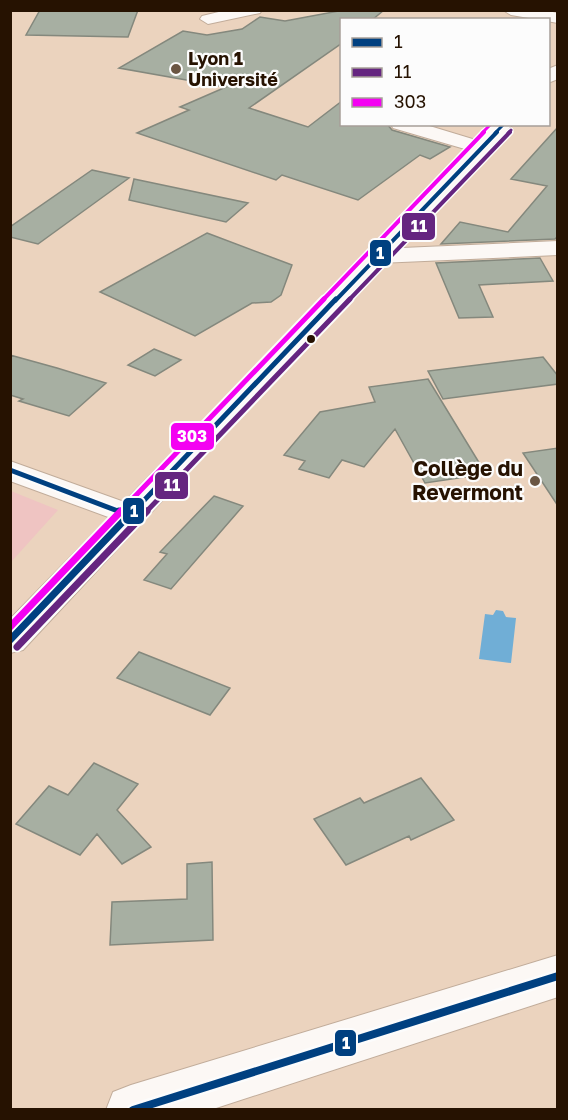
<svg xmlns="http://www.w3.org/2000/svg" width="568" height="1120" viewBox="0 0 568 1120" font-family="'Golos Text',sans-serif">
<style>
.green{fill:#efc4c2}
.water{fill:#70aed6}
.building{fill:#a7afa2;stroke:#84887d;stroke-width:1.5}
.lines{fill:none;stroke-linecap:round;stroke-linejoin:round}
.minor-casing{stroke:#c1ac9a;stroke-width:2}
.major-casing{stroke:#c1ac9a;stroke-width:2}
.minor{fill:#fcf8f5;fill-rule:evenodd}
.major{fill:#fcf8f5;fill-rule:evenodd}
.bus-1-far4-casing{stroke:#fcfcfc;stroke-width:5}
.bus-1-far3-casing{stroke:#fcfcfc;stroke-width:7}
.bus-1-far2-casing{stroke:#fcfcfc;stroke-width:9}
.bus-1-far1-casing{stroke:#fcfcfc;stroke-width:11}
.bus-1-casing{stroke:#fcfcfc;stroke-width:13}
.bus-2-far3-casing{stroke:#fcfcfc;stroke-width:5}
.bus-2-far2-casing{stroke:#fcfcfc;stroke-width:7}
.bus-2-far1-casing{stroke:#fcfcfc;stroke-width:9}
.bus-2-casing{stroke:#fcfcfc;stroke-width:11}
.bus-3-far3-casing{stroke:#fcfcfc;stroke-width:5}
.bus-3-far2-casing{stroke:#fcfcfc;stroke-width:7}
.bus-3-far1-casing{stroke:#fcfcfc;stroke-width:9}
.bus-3-casing{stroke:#fcfcfc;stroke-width:11}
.bus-1-far4{stroke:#004080;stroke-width:3}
.bus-1-far3{stroke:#004080;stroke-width:4}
.bus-1-far2{stroke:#004080;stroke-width:5}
.bus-1-far1{stroke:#004080;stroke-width:7}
.bus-1{stroke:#004080;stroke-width:8}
.bus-2-far3{stroke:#652580;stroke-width:3}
.bus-2-far2{stroke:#652580;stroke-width:4}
.bus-2-far1{stroke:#652580;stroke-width:5}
.bus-2{stroke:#652580;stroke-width:7}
.bus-3-far3{stroke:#f401f2;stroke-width:3}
.bus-3-far2{stroke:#f401f2;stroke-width:4}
.bus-3-far1{stroke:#f401f2;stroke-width:5}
.bus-3{stroke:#f401f2;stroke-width:7}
.poi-dot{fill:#6b5643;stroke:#fcfcfc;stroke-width:2}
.bus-dot{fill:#261201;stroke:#fcfcfc;stroke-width:2}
.labels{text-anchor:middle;stroke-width:4.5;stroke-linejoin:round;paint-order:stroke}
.far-poi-label{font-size:18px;font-weight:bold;fill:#261201;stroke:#fcfcfc;text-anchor:start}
.poi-label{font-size:21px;font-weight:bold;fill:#261201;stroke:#fcfcfc;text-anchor:end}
.line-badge{stroke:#fcfcfc;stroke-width:2}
.badge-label{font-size:16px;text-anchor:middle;font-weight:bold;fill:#fff}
</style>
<rect width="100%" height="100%" fill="#ebd3be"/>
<path class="green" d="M11,491L58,510L11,562H10Z"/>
<path class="water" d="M496,610L503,611L506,617L516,618L511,663L479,659L485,614L493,615Z"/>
<path class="building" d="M40,10H138L128,37L26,35Z
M344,10H384L372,20H342V43L249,108L308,127L342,101V124H387L392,130L450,147L430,159L420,155L358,200L282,175L276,180L137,133L189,110L180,107L226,87L119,68L183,31L207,35L242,29L260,17L285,21Z
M558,127V236L555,239L441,244L460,222L508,232L547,186L511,179Z
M92,170L129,178L38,244L10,237V227Z
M134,179L248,203L226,222L129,200Z
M207,233L292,265L281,295L271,302L252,303L195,336L100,292Z
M540,258L553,281L479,285L493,317L459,318L436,263Z
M154,349L181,360L155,376L128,365Z
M10,355L57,368L106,383L69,416L19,401L23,399L10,395Z
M543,357L558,376V384L443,399L428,371Z
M428,379L486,474L425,483L395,429L364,467L342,460L329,478L299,469L305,461L284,455L320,412L375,402L369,387Z
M558,448V506L523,453Z
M214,496L243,506L171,589L144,580L167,554L160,552Z
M139,652L230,688L210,715L117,678Z
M94,763L138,784L117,810L151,847L122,864L97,834L80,855L16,824L49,786L68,795Z
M421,778L454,820L411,840L409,836L346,865L314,819L360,798L364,803Z
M212,862L213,940L110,945L112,902L187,899V864Z"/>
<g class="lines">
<defs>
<path id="minor" d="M227,10H262L260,13L208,24L200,19L202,16Z
M503,10H542L558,13V23L511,15Z
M391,124H423L489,144L492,148L489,152L482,154L393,128Z
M558,241V255L379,263L371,261L367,256L371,251L379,249Z
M10,461L141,508L146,515L141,522L130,525L10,481Z"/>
<path id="major" d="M558,65V79L548,83V69Z
M493,124H513L23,650L10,653V619Z
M558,955V997L210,1110H106L113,1092L131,1085Z"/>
</defs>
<use href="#minor" class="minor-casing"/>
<use href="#major" class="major-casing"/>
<use href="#minor" class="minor"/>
<use href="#major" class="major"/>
<defs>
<path id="bus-1-far4" d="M495,133L504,124"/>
<path id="bus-1-far3" d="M335,301L497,132"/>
<path id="bus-1-far2" d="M10,470L123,513
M132,513L336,299"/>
<path id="bus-1-far1" d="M119,511L130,515
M10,640L133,511"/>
<path id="bus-1" d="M133,1110L558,976"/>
<path id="bus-2-far3" d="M508,133L511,130"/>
<path id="bus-2-far2" d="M348,301L510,132"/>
<path id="bus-2-far1" d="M145,513L350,299"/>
<path id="bus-2" d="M17,647L147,511"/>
<path id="bus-3-far3" d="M482,133L491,124"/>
<path id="bus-3-far2" d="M322,301L484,132"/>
<path id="bus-3-far1" d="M119,513L324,299"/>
<path id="bus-3" d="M10,627L121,511"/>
</defs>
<use href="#bus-1-far4" class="bus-1-far4-casing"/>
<use href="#bus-1-far3" class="bus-1-far3-casing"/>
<use href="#bus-1-far2" class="bus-1-far2-casing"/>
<use href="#bus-1-far1" class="bus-1-far1-casing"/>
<use href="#bus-1" class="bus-1-casing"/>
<use href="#bus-2-far3" class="bus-2-far3-casing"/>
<use href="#bus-2-far2" class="bus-2-far2-casing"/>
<use href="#bus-2-far1" class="bus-2-far1-casing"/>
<use href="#bus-2" class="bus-2-casing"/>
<use href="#bus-3-far3" class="bus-3-far3-casing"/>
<use href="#bus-3-far2" class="bus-3-far2-casing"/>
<use href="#bus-3-far1" class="bus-3-far1-casing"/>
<use href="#bus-3" class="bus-3-casing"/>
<use href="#bus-1-far4" class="bus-1-far4"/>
<use href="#bus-1-far3" class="bus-1-far3"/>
<use href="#bus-1-far2" class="bus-1-far2"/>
<use href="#bus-1-far1" class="bus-1-far1"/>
<use href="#bus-1" class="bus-1"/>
<use href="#bus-2-far3" class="bus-2-far3"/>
<use href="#bus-2-far2" class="bus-2-far2"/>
<use href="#bus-2-far1" class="bus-2-far1"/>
<use href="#bus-2" class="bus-2"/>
<use href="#bus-3-far3" class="bus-3-far3"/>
<use href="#bus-3-far2" class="bus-3-far2"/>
<use href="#bus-3-far1" class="bus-3-far1"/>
<use href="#bus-3" class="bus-3"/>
</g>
<g class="poi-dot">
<circle cx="176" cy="69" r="6"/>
<circle cx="535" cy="481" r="6"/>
</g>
<circle class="bus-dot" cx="311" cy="339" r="5"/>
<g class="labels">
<g class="far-poi-label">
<text x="188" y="65">Lyon 1<tspan x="188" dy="21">Université</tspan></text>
</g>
<g class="poi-label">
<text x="523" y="476">Collège du<tspan x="523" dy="24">Revermont</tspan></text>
</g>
</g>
<g class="line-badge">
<rect x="401" y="212" width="35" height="29" rx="6" fill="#652580"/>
<rect x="369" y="239" width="23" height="28" rx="6" fill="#004080"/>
<rect x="170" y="422" width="45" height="29" rx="6" fill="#f401f2"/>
<rect x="154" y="471" width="35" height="29" rx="6" fill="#652580"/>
<rect x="122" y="497" width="23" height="28" rx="6" fill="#004080"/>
<rect x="334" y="1029" width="23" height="28" rx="6" fill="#004080"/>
</g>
<g class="badge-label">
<text x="419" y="232">11</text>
<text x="380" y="259">1</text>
<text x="192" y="442">303</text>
<text x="172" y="491">11</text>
<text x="134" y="517">1</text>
<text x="346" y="1049">1</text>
</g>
<rect width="568" height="1120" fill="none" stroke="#261201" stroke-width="24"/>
<rect x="340" y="18" width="210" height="108" fill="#fcfcfc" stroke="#a69e98" stroke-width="1.5"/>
<rect x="352" y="38" width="30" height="9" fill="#004080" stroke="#a69e98" stroke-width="1.5"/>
<text x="394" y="48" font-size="18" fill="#261201">1</text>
<rect x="352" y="68" width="30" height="9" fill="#652580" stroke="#a69e98" stroke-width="1.5"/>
<text x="394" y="78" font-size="18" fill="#261201">11</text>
<rect x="352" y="98" width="30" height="9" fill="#f401f2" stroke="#a69e98" stroke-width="1.5"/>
<text x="394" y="108" font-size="18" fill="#261201">303</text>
</svg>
